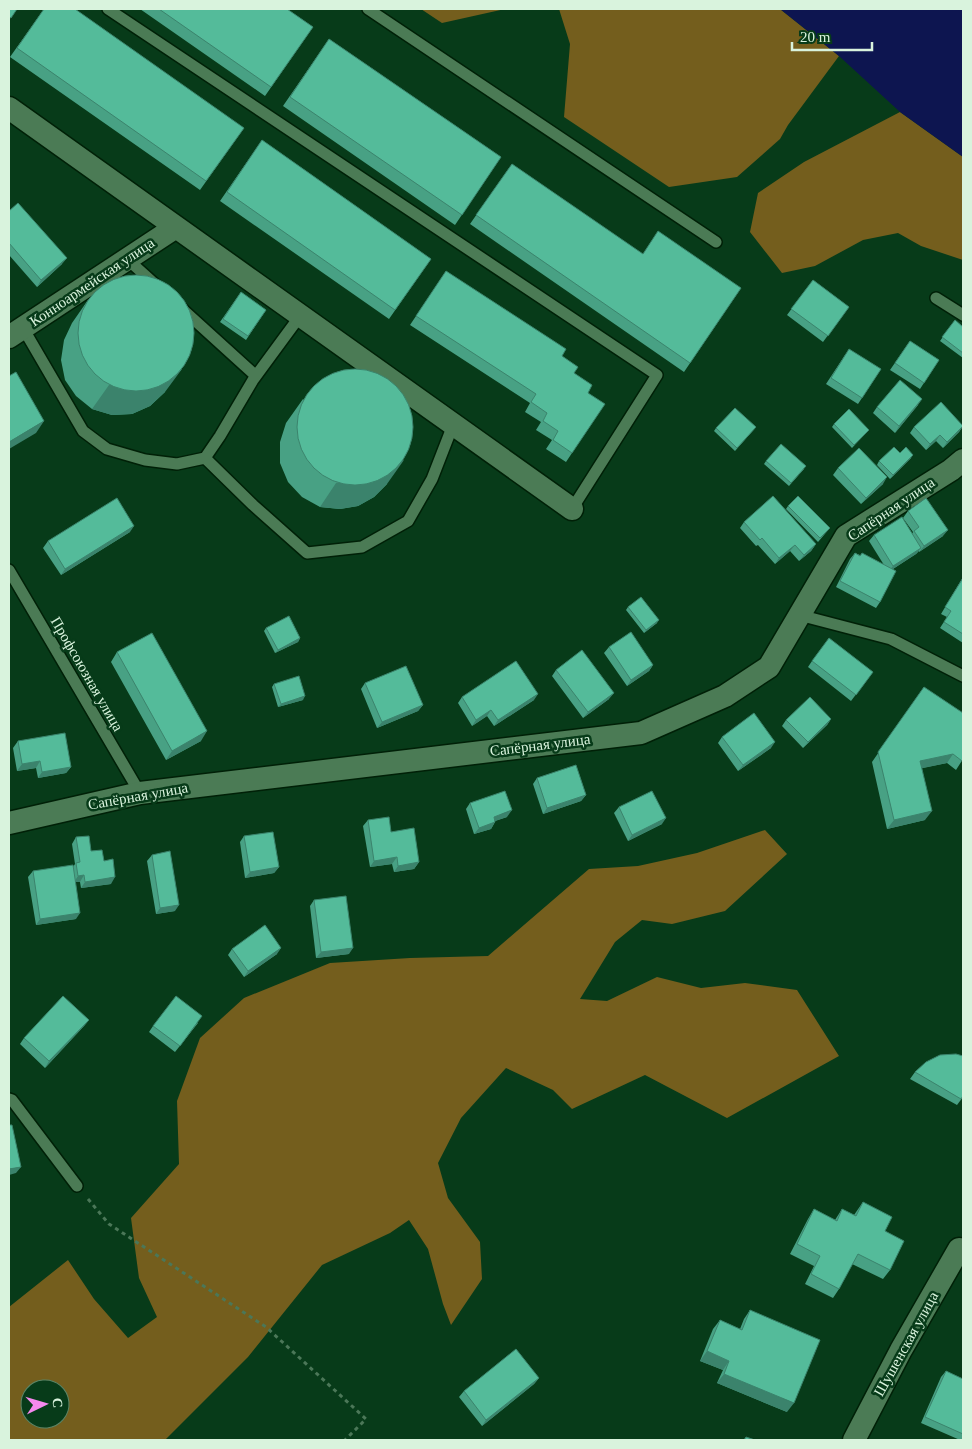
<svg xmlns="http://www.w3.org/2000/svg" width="972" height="1449" viewBox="0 0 972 1449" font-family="'Times New Roman',serif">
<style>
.forest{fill:#745e1d;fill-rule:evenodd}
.water{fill:#0d1550}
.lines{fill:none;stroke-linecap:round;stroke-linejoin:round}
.lane-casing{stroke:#002007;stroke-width:14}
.street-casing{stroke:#002007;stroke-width:25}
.path{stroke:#4b7758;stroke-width:3;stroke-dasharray:4 4;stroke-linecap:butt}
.lane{stroke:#4b7b55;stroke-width:11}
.street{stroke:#4b7b55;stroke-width:22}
.wall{fill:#48a184}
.shaded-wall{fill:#3b836c}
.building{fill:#54bb9a;stroke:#3b836c}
.labels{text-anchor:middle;stroke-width:5;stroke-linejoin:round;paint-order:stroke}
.street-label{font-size:15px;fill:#d9f3dd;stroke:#073b19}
</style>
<rect width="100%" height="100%" fill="#073b19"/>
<path class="forest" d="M421,9H505L442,23Z
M559,9H780L839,56L788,125L780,139L737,177L669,187L564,117L570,44Z
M900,112L963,157V260L921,246L898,233L863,240L815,266L782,273L750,232L758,193L804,162Z
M765,830L787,854L725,911L672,924L642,920L615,942L580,999L607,1001L657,977L701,988L745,983L797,990L839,1056L727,1118L645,1075L572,1109L553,1090L506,1068L461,1118L438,1163L448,1198L480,1242L482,1279L451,1325L443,1304L428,1249L409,1220L390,1233L322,1265L248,1357L165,1440H9V1307L68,1260L94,1299L128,1338L157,1317L139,1278L131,1218L179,1164L177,1101L200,1038L244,998L330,963L410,958L488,956L589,869L638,866L697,853ZM30,1389H60V1419H30Z"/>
<path class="water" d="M780,9H963V157L900,112L839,56Z"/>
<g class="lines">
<defs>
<path id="lane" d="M108,9L657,375L572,509
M368,9L716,242
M127,259L157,286
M936,298L963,315
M180,307L256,376
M23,328L83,431L107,449L145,460L177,464L205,458L220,436L253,380L300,316
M205,458L253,505L307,553L362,547L408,521L432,479L453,425
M9,570L140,793
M799,615L891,639L963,676
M9,1099L12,1100L77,1186"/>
<path id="street" d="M9,108L572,509
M9,337L176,227
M9,823L140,793L641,733L725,696L769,667L846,536L951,470L963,460
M854,1440L901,1350L959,1249"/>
</defs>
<use href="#lane" class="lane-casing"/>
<use href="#street" class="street-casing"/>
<path class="path" d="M88,1199L109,1224L266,1327L366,1419L345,1440"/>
<use href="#lane" class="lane"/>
<use href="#street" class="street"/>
</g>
<path class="wall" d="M44,9L244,128L200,190L10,57Z
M140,9H287L313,27L265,96Z
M329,39L501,157L455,225L283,106Z
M262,140L431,259L389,319L220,201Z
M512,164L642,254L741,288L684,372L470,224Z
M9,211L62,264L37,287L9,255Z
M446,271L562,356L588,393L572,453L566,462L546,449L552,440L536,430L541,422L525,412L530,403L410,325Z
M813,280L849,307L823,342L787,315Z
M241,292L266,310L246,340L220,322Z
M88,300L165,392L150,406L132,414L112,415L92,409L76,396L65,380L61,360L64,340L72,323Z
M955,320L963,327V358L940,341Z
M910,341L939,360L920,389L890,370Z
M845,355L881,369L858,404L826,384Z
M303,399L387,484L374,497L358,506L340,509L320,507L302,497L288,482L280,463V442L286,423Z
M918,405L895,433L873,413L877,407Z
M834,424L869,430L852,448L832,427Z
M963,426L959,432L943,448L936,441L926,450L910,433L914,427Z
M756,427L735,451L714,431L716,428Z
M900,453L911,458L890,479L877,465L879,461Z
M766,461L804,469L789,486L764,464Z
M838,468L883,484L861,504L833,475Z
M788,506L830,528L818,542L786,509Z
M908,511L943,536L919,552V551L916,554L893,569L880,602L876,608L836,587L850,559L855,553L884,565L869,541L874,535L912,534L913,532L903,518Z
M744,522L816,544L811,551L799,561L790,551L775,564L758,545L756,546L740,528Z
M130,532L61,575L43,548L48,541Z
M963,577V643L940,628L947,617L941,614Z
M628,607L657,623L644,633L626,610Z
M266,628L300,638L298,642L275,653L264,631Z
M609,647L653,665L649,671L627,686L604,653Z
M117,652L201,741L166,760L111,662Z
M812,661L873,672L851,701L808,667Z
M556,670L609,699L583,718L552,676Z
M365,683L423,705L418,711L377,728L361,689Z
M274,684L303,700L278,707L272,687Z
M924,687L963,759L956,770L947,763L922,768L925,820L887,829L872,762Z
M462,697L534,700L494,726L487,716L472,726L458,703Z
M831,719L827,725L803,748L782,726L786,720Z
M722,737L771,748L738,771L718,743Z
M18,741L71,767L66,773L38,778L36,768L17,771L13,748Z
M537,778L586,795L581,801L543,814L533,784Z
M470,803L507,817L495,821V822L491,829L474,834L466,809Z
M619,807L662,824L628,841L614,813Z
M368,820L391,832L419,862L414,869L394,872L392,864L370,867L363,826Z
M244,836L279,867L274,873L245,878L240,842Z
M76,837L91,851L104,861L111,884L81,888L80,882H75L76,919L36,925L28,877L33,871L73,867L75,864L72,844Z
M152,855L175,911L156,914L147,861Z
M314,900L349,954L316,958L310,906Z
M232,949L277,954L244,977L228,955Z
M89,1020L84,1026L45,1068L20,1044L24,1038Z
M198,1023L175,1052L149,1032L153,1026Z
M963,1056V1097L957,1105L910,1079L915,1072Z
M863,1202L885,1231L890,1270L883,1279L852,1264L839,1289L833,1298L805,1284L814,1266L790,1254L808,1219L814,1209L835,1220L842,1209L854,1215Z
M750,1310L787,1412L717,1383L723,1370L700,1361L713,1329L720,1320L740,1329L744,1319Z
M946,1371L963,1379V1440H960L921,1423L941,1377Z
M539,1378L534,1384L482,1426L459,1397L464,1391Z"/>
<path class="shaded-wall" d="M67,258L62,264L37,287L41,280Z
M182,369L165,392L150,406L132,414L112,415L92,409L109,385Z
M922,399L918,405L895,433L899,426Z
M44,421L36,433L9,449V442Z
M963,426L959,432L943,448L947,442Z
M940,435L936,441L926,450L930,444Z
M913,455L911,458L890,479L893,475Z
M404,460L387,484L374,497L358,506L340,509L320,507L336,483Z
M887,477L883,484L861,504L866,498Z
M134,526L130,532L61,575L65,569Z
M948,530L943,536L919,552L924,546Z
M816,544L811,551L799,561L804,555Z
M795,545L790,551L775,564L779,558Z
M921,548L916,554L888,572L893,566Z
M659,620L657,623L644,633L646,630Z
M300,638L298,642L275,653L278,650Z
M653,665L649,671L627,686L631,680Z
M614,693L609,699L583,718L588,712Z
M538,694L534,700L494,726L498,720Z
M305,696L303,700L278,707L281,704Z
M423,705L418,711L377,728L382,722Z
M491,710L487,716L472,726L476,720Z
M831,719L827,725L803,748L808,742Z
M207,731L201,741L166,760L172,751Z
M775,742L771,748L738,771L743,765Z
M953,754L947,763L914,770L920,761Z
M40,761L36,768L17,771L22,764Z
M71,767L66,773L38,778L42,772Z
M586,795L581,801L543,814L547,808Z
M512,810L507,817L489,823L494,817Z
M932,811L925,820L887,829L894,820Z
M666,818L662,824L628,841L632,835Z
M495,822L491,829L474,834L479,828Z
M397,857L392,864L370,867L374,861Z
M419,862L414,869L394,872L398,866Z
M279,867L274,873L245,878L250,872Z
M84,875L80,882H74L78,876Z
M115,877L111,884L81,888L85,882Z
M179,905L175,911L156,914L160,908Z
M80,913L76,919L36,925L40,919Z
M281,948L277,954L244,977L248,971Z
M353,948L349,954L316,958L321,952Z
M89,1020L84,1026L45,1068L49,1061Z
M21,1167L16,1173L9,1175V1169Z
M707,1351L729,1361L723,1370L700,1361Z
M724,1374L794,1403L787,1412L717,1383Z
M539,1378L534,1384L482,1426L486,1420Z"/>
<path class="building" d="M9,9H17L11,18L9,17Z
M44,9H75L244,128L206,181L17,48Z
M159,9H287L313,27L271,87Z
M329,39L501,157L462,215L290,97Z
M262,140L431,259L395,310L227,192Z
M512,164L643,254L658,231L741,288L690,363L476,215Z
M18,203L67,258L41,280L9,243V211Z
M446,271L566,349L562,356L578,367L574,373L592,385L588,393L605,404L572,453L553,440L558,431L543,421L547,413L531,402L536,394L416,316Z
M78 333a58 58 0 1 1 116 0a58 58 0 1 1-116 0Z
M813,280L849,307L828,336L791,309Z
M241,292L266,310L248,336L223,319Z
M955,320L963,327V353L942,337Z
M910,341L939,360L924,383L895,363Z
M849,349L881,369L862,398L831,378Z
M297 427a58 58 0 1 1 116 0a58 58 0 1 1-116 0Z
M16,372L44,421L9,442V376Z
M900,380L922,399L899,426L877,407Z
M941,402L963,426L947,442L940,435L930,444L914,427Z
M735,408L756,427L737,448L716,428Z
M849,409L869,430L854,445L834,424Z
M781,444L806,466L791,483L766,461Z
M894,447L900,453L906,447L913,455L893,475L879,461Z
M859,448L887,477L866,498L838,468Z
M773,496L816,544L804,555L795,545L779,558L762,538L760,540L744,522Z
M798,496L830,528L820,538L788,506Z
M117,498L134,526L65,569L48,541Z
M926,498L948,530L924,546L914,531L919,527L908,511Z
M902,517L921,548L893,566L874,535Z
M855,553L860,556L862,553L896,571L880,602L840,581Z
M963,578V634L944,622L951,611L945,607Z
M641,597L659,620L646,630L628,607Z
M289,616L300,638L278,650L266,628Z
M631,632L653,665L631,680L609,647Z
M152,633L207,731L172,751L117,652Z
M829,638L873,672L856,695L812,661Z
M582,650L614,693L588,712L556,670Z
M516,661L538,694L498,720L491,710L476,720L462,697Z
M406,666L423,705L382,722L365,683Z
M299,676L305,696L281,704L274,684Z
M924,687L963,713V759L962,761L953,754L920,761L932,811L894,820L878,752Z
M810,697L831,719L808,742L786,720Z
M754,713L775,742L743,765L722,737Z
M65,733L71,767L42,772L40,761L22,764L18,741Z
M576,765L586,795L547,808L537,778Z
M505,791L512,810L494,817L495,822L479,828L470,803Z
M652,791L666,818L632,835L619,807Z
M389,817L391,832L414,828L419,862L398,866L397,857L374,861L368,820Z
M273,832L279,867L250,872L244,836Z
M89,836L91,851L102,850L104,861L113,859L115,877L85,882L84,875L78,876L76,863L80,862L76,837Z
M170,851L179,905L160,908L152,855Z
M73,865L80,913L40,919L33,871Z
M346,896L353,948L321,952L314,900Z
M265,925L281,948L248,971L232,949Z
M63,996L89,1020L49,1061L24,1038Z
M176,996L202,1016L180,1046L153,1026Z
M956,1054L963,1056V1096L961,1099L915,1072L926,1062L940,1055Z
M9,1125H12L21,1167L9,1169Z
M863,1202L892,1217L885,1231L904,1241L890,1270L858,1254L839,1289L811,1274L820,1256L797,1244L814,1209L837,1221L842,1209L856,1216Z
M750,1310L820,1340L794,1403L724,1374L729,1361L707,1351L720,1320L742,1330Z
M516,1349L539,1378L486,1420L464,1391Z
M946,1371L963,1379V1434L925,1417Z
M746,1437L755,1440H744Z"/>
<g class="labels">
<g class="street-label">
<text transform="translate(92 282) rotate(-34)" y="5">Конноармейская улица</text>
<text transform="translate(891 509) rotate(-34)" y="5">Сапёрная улица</text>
<text transform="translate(87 674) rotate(60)" y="5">Профсоюзная улица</text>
<text transform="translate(540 745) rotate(-7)" y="5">Сапёрная улица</text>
<text transform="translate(138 796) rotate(-10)" y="5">Сапёрная улица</text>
<text transform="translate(906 1344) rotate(-61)" y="5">Шушенская улица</text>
</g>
</g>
<rect width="972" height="1449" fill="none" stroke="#d9f3dd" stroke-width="20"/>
<g transform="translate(45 1404) rotate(85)"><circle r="24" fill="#073b19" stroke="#5b8567"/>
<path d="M0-4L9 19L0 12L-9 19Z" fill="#f589ee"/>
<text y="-8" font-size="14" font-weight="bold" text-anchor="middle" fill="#d9f3dd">С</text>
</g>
<path d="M792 42v8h80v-8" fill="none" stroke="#d9f3dd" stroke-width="2.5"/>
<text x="800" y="42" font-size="15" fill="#d9f3dd" stroke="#073b19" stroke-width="4" paint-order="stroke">20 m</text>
</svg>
